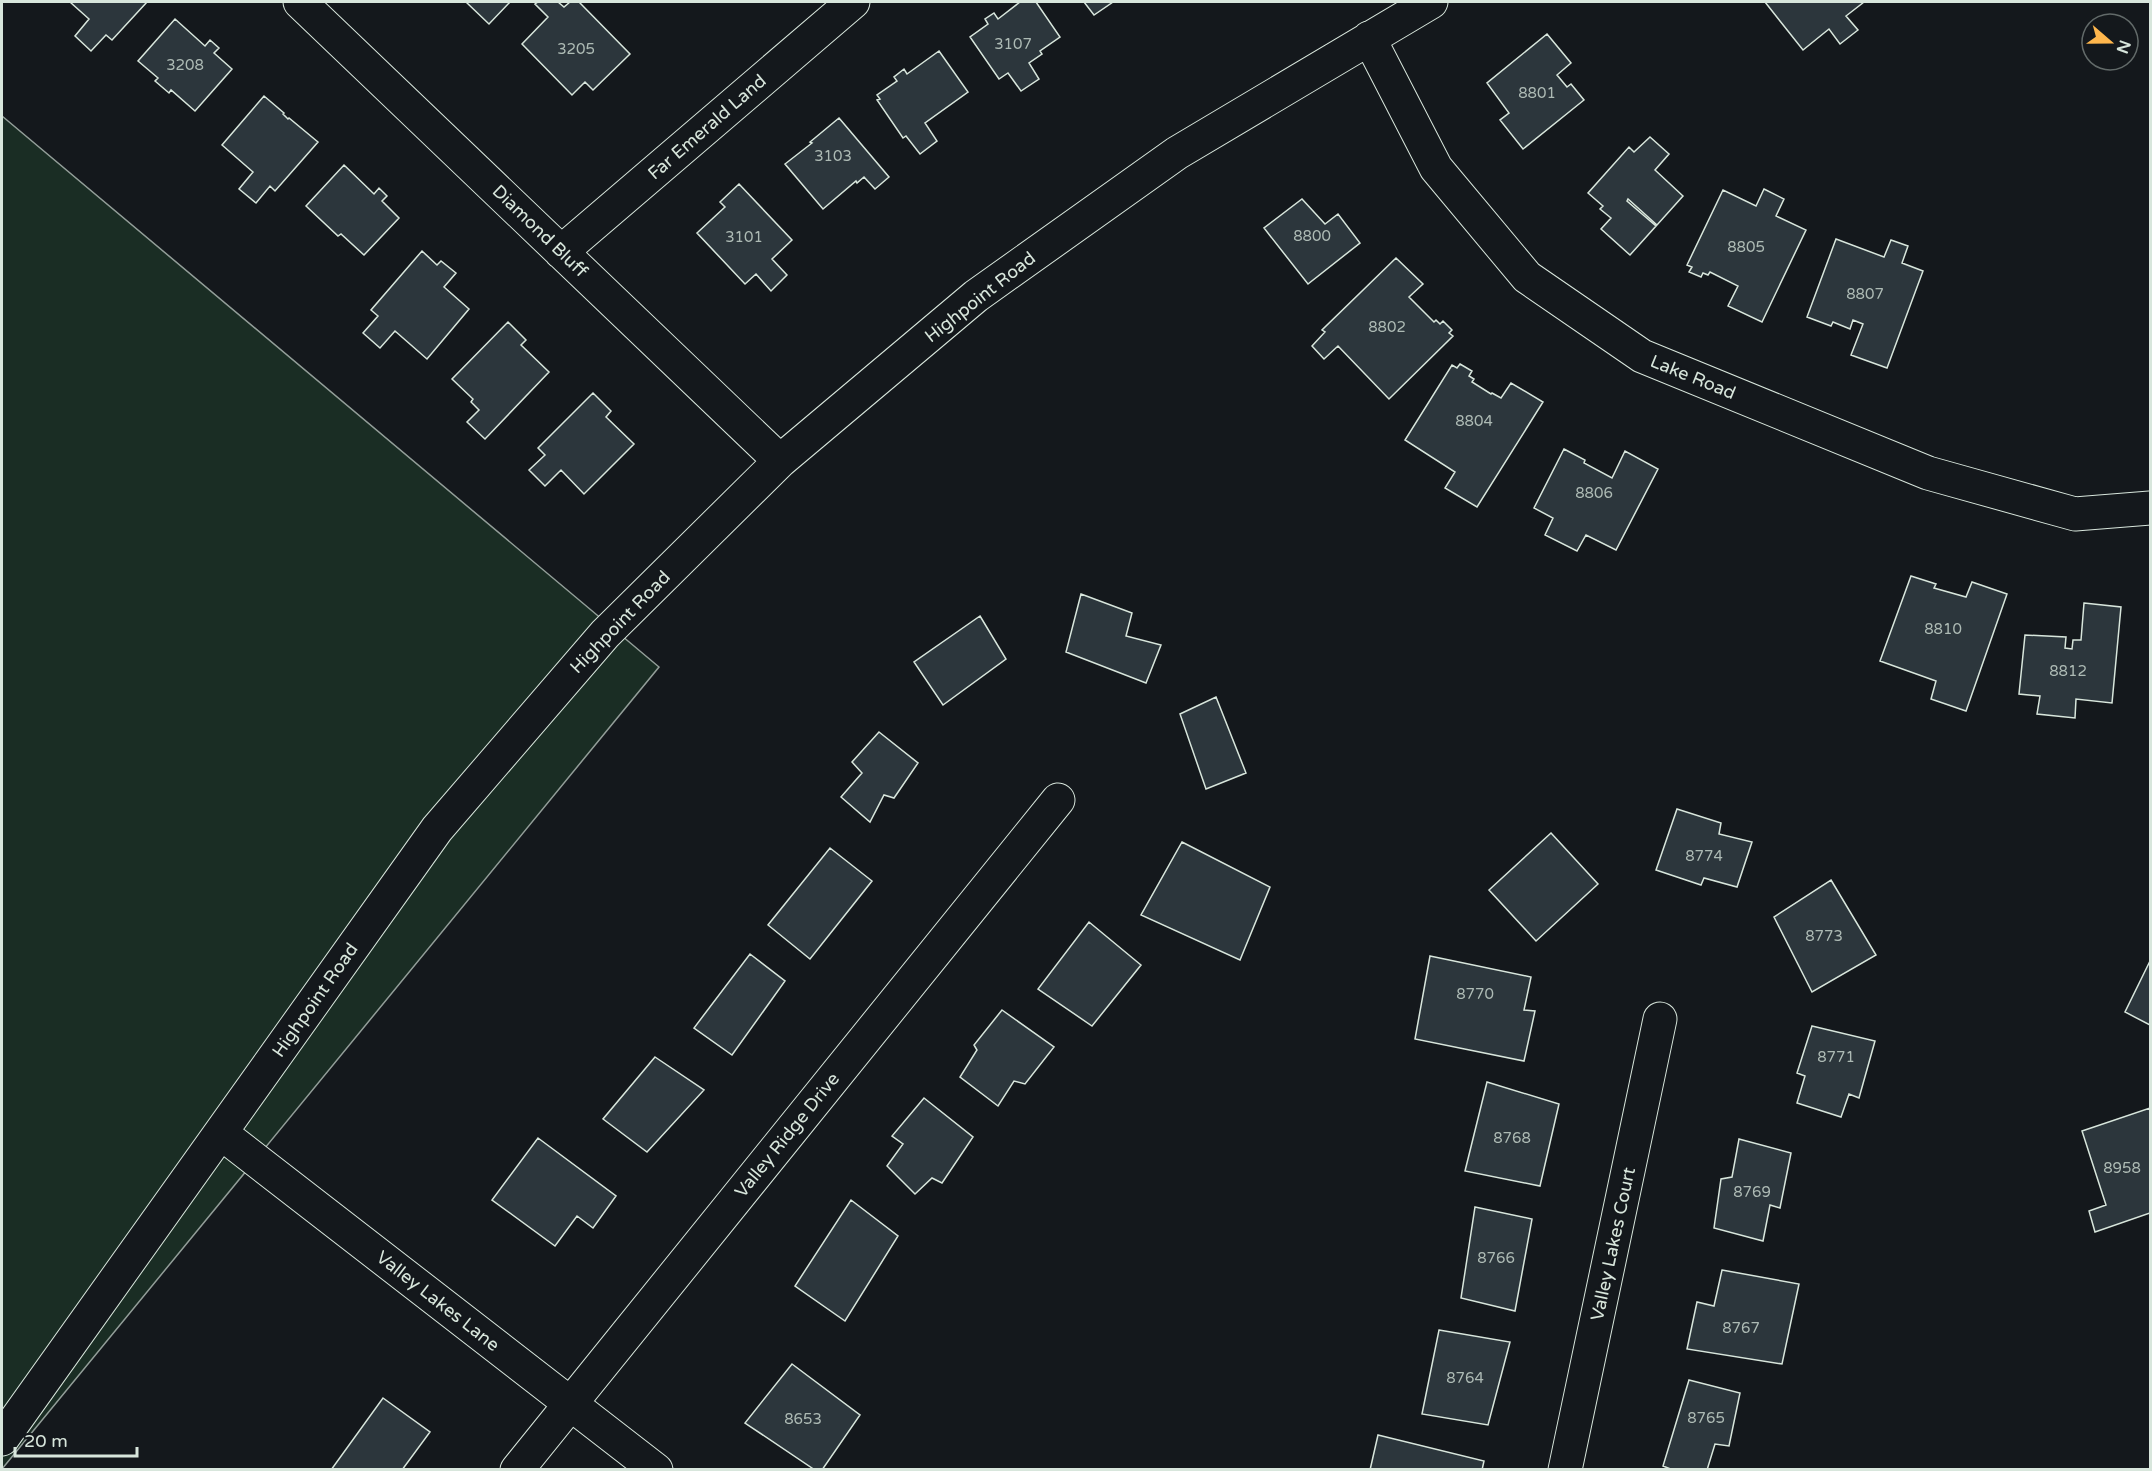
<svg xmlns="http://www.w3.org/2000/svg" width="2152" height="1471" viewBox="0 0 2152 1471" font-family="'Varela Round',sans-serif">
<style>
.green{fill:#1a2d24;stroke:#939e99;stroke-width:1.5}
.building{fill:#2c363c;stroke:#d8e6dc;stroke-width:1.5}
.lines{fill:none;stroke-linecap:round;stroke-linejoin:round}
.minor-casing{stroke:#d8e6dc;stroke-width:35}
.minor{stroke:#14181c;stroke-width:33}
.labels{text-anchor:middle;stroke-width:4.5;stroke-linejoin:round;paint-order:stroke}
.number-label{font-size:15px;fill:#adbab4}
.street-label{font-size:18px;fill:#d8e6dc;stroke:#14181c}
</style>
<rect width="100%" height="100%" fill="#14181c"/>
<path class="green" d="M2,116L659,667L2,1469Z"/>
<path class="building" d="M70,2H147L112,40L106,35L91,51L75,36L89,19Z
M466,2H510L489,24Z
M538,2H558L564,7L570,2H579L630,54L593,90L585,82L572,95L522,44L548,17L535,4Z
M1020,2H1036L1060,37L1040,51L1042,54L1029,63L1039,79L1021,91L1008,73L999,79L970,37L988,24L985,19L994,13L998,19Z
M1084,2H1113L1094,15Z
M1765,2H1864L1846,16L1858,30L1840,44L1829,29L1803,50Z
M175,19L205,46L210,40L219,48L214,53L232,69L195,111L171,90L169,93L155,81L158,78L138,61Z
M1547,34L1571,63L1557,75L1567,87L1571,84L1584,100L1523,149L1500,120L1509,113L1487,83Z
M939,51L968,92L925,123L937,141L920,154L906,136L903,138L877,100L880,99L877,95L897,81L894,77L904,69L907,74Z
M264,96L284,113L283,114L288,119L289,118L318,142L275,191L270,186L256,203L239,189L253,172L222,145Z
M839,118L889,177L875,189L864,177L857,183L856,181L823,209L785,164L812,143L810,142Z
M1650,137L1669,154L1655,170L1683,196L1657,225L1628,199L1627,201L1656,226L1630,255L1601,229L1611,218L1600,209L1603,206L1588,193L1629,147L1634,152Z
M344,165L374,194L379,188L387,196L382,201L399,218L364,255L341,234L338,236L306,206Z
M739,184L792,240L772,259L787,275L771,291L756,274L745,284L697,233L725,207L720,202Z
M1764,189L1784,199L1776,216L1806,230L1762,322L1728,306L1738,286L1710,272L1708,275L1703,273L1701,277L1689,272L1692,267L1687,265L1723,190L1756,206Z
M1302,199L1325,224L1338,214L1360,243L1308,284L1264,228Z
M1836,239L1884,257L1891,240L1908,246L1902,263L1923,271L1887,368L1851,355L1863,324L1853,320L1850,329L1833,322L1831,326L1807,317Z
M422,251L437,265L441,261L456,273L444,287L469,309L427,359L395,331L380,348L363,333L378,316L371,310Z
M1396,258L1423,284L1409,297L1434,322L1436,320L1440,324L1443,321L1452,330L1449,333L1453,336L1389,399L1338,346L1324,359L1312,346L1325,332L1322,330Z
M508,322L526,340L521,345L549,372L485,439L467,422L479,410L471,402L473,399L452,379Z
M1460,364L1472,371L1469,376L1474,379L1472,382L1491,394L1492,393L1501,398L1511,383L1543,402L1477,507L1445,488L1455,472L1405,440L1452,365L1457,368Z
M593,393L611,411L606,417L634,444L584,494L561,470L545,486L529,470L545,455L538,448Z
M1564,449L1585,460L1584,463L1612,478L1625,451L1658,469L1616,550L1586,535L1577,551L1545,535L1553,518L1534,508Z
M1911,576L1936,584L1934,588L1966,597L1972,582L2007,594L1966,711L1931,699L1936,681L1880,661Z
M1081,594L1132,613L1126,636L1161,645L1146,683L1066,652Z
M2084,603L2121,607L2112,703L2076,699L2075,718L2037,714L2040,696L2019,694L2025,635L2066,637L2065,648L2072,649L2073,640H2081Z
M980,616L1006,659L943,705L914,662Z
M1216,697L1246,773L1206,789L1180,714Z
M879,732L918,763L894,798L884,795L870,822L841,797L862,773L852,762Z
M1677,809L1721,823L1719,834L1752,842L1737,887L1704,878L1701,885L1656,870Z
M1551,833L1598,884L1536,941L1489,890Z
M1182,842L1270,887L1240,960L1141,915Z
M830,848L872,881L810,959L768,925Z
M1831,880L1876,955L1812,992L1774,917Z
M1089,922L1141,965L1092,1026L1038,989Z
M750,954L785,981L732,1055L694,1028Z
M1430,956L1531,977L1524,1010L1535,1011L1524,1061L1415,1039Z
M2150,961V1025L2125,1012Z
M1002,1010L1054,1047L1025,1084L1014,1081L998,1106L960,1077L977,1050L974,1045Z
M1812,1026L1875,1041L1859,1098L1849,1094L1841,1117L1797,1103L1805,1076L1797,1073Z
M655,1057L704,1090L647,1152L603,1119Z
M1487,1082L1559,1104L1540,1186L1465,1171Z
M924,1098L973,1137L942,1183L932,1178L915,1194L887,1166L903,1144L892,1136Z
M2150,1108V1213L2095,1232L2089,1211L2106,1205L2082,1131Z
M538,1138L616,1196L593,1228L577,1216L555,1246L492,1200Z
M1739,1139L1791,1153L1780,1208L1770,1205L1763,1241L1714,1228L1721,1179L1732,1177Z
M851,1200L898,1236L845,1321L795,1286Z
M1475,1207L1532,1219L1515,1311L1461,1298Z
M1722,1270L1799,1284L1782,1364L1687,1349L1697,1302L1714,1306Z
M1439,1330L1510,1342L1488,1425L1422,1414Z
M792,1364L860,1415L822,1470H815L745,1423Z
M1689,1380L1740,1393L1729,1446L1715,1444L1707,1470H1673L1663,1466Z
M383,1398L430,1432L402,1470H331Z
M1378,1435L1484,1461L1482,1470H1370Z"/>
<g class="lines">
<defs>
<path id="minor" d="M300,2L780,461
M1369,38L1436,168L1527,277L1642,356L1928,473L2075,514L2150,508
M561,252L853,2
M221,1133L656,1470
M2,1439L437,829L605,634L780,461L976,296L1177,153L1431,2
M517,1470L1058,800
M1565,1470L1660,1019"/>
</defs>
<use href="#minor" class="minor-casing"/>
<use href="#minor" class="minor"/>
</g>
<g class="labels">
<g class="number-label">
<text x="1013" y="49">3107</text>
<text x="576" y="54">3205</text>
<text x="185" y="70">3208</text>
<text x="1537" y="98">8801</text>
<text x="833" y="161">3103</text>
<text x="1312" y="241">8800</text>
<text x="744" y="242">3101</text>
<text x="1746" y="252">8805</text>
<text x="1865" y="299">8807</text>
<text x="1387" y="332">8802</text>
<text x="1474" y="426">8804</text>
<text x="1594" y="498">8806</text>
<text x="1943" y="634">8810</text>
<text x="2068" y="676">8812</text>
<text x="1704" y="861">8774</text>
<text x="1824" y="941">8773</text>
<text x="1475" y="999">8770</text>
<text x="1836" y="1062">8771</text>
<text x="1512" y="1143">8768</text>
<text x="2122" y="1173">8958</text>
<text x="1752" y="1197">8769</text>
<text x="1496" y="1263">8766</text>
<text x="1741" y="1333">8767</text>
<text x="1465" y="1383">8764</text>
<text x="1706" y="1423">8765</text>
<text x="803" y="1424">8653</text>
</g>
<g class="street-label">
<text transform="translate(707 127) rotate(-41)" y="6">Far Emerald Land</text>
<text transform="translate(540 231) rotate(44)" y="6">Diamond Bluff</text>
<text transform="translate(980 297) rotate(-38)" y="6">Highpoint Road</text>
<text transform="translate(1693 377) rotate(22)" y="6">Lake Road</text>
<text transform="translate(620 622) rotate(-46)" y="6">Highpoint Road</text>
<text transform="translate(315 1000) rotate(-55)" y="6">Highpoint Road</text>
<text transform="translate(787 1135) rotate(-51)" y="6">Valley Ridge Drive</text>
<text transform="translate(1613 1244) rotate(-78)" y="6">Valley Lakes Court</text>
<text transform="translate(438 1301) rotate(38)" y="6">Valley Lakes Lane</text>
</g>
</g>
<rect width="2152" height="1471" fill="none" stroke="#d8e6dc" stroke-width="6"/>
<g transform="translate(2110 42) rotate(110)"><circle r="28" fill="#14181c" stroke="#626a69" stroke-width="1.5"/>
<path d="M0-4.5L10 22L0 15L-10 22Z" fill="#ffb74d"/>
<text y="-9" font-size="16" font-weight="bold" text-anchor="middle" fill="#d8e6dc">N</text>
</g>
<path d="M15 1447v9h122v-9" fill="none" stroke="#d8e6dc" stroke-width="3"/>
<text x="24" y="1447" font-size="18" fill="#d8e6dc" stroke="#14181c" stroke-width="4.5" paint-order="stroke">20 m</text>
</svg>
